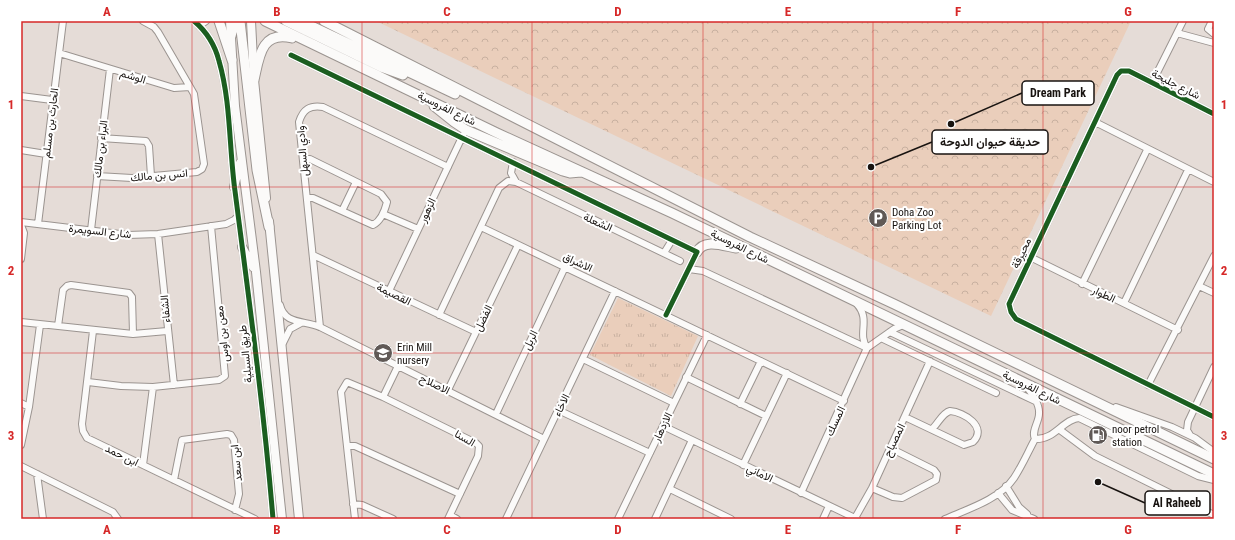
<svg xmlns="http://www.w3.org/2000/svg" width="1235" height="540" viewBox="0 0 1235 540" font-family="'Roboto Condensed',Vazirmatn,sans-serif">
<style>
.grass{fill:url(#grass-tufts)}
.forest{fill:url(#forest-crowns)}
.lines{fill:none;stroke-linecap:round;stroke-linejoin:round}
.minor-casing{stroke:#9b9490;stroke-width:8}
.major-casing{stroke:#9b9490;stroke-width:10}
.highway-casing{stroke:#9b9490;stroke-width:11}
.minor{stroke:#fbfaf9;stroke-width:6}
.major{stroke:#fbfaf9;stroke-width:8}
.highway{stroke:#fbfaf9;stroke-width:9}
.cycleway-casing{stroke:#fff;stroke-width:8}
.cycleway{stroke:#1b5e20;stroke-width:5}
.grid{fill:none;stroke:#d62828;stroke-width:1;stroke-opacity:0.55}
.labels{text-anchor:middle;stroke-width:4;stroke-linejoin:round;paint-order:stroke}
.street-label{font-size:11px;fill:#181310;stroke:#fff}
.poi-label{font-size:11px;fill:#181310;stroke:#fff;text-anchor:start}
.leader{fill:none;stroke:#181310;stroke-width:1.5}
.callout-dot{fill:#181310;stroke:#fff;stroke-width:1.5}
.callout{fill:#fff;stroke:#181310;stroke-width:1.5}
.callout-label{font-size:12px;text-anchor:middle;font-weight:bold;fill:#181310}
.neatline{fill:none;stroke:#d62828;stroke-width:1.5}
.grid-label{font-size:13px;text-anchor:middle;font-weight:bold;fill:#d62828}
</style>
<defs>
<pattern id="grass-tufts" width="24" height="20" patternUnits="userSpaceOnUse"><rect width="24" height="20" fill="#eacebb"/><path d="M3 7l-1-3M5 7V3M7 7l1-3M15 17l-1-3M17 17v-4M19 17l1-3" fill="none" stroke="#c8b0a0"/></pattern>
<pattern id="forest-crowns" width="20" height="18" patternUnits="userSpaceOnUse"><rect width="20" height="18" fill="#eacebb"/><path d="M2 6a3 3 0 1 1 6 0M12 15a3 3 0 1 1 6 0" fill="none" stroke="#c8b0a0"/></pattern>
</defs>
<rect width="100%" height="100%" fill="#e5dcd7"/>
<path class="grass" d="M618,298L698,336L671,396L590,355Z"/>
<path class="forest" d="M376,21H1131L991,316Z"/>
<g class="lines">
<defs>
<path id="minor" d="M143,21L154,27L158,32L190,87
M194,21C207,32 215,45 219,61C231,102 229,148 235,191C249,300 264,409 273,519
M1212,21L1208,29L1214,34
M199,26L206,21
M1177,33L1214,43
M59,53L174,88L190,87L194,94L204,164L202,169L197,172L132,178L97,176
M291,55L697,252L666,315
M1152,83L1183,21
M21,96L52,100
M1214,114L1129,71H1121L1117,75L1009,304L1011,312L1016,319L1214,417
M1095,122L1214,182
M101,138L146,141L149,146L151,176
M21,150L46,154
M303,159H310L381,194L387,202C385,210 381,221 373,225L313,198H307
M513,162L511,173L516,182
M342,211L356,182
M383,214L418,229
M21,222L128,235L158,234L226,224L234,220L238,216
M38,224L63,21
M21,225L24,233L21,259
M481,227L844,401
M91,230L110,69
M158,234L174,385
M664,253L672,240
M313,255L476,332
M1030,257L1178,330
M689,269L703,271L867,348
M1082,284L1147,150
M1199,286L1214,293
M389,291L463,135
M1124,303L1188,170
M857,304C871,320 857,333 867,348
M280,305C285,325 304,320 320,327L544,439
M439,315L499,188L508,181L516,182L680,261
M21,322L133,334L167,331
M58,326L63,290L67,286L71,285L129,293L132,297L133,334
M320,327L299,122C303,109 310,105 323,107L448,167
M93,331L82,424L83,431L87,438L255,519
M890,332L1035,401
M883,339L996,393
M283,343L290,329L301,323
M583,359L674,403
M686,377L766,416
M88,382L121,386L153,387L219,380L225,376L211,226
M1148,385L1214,256
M448,390L518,245
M383,397L398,366
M21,403L29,407
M740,404L761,361
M1116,407L1172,427L1195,438L1214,452
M558,410L650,453
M496,414L565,267
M905,417L964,445L973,442C988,427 964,412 950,411C942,413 938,424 932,429
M663,426L857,519
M1060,430L1095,456L1214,515
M1190,435L1187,430L1188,422L1214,367
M1035,439C1055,440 1063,419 1079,418L1198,476L1214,480
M21,445L29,407L40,325
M347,446H355L460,494
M143,465L153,387
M743,465L787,373
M21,466L113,512L118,519
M37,474L43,519
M174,480L182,440L227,434L231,435L234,440L239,494L235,510
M1006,486L1019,507L1027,514
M872,488L893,497L902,498L936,480L937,474L934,470L890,448
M670,489L731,519
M801,493L867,348L894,329L903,325
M998,493L1012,510L1034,519
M353,504L362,505L393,519
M450,515L457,519
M855,518L872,488L930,361
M355,519L341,392L347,382L383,397L476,443L479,446L478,456L448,519
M506,519L615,291
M618,519L707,335
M655,519L692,440
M823,519L829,506
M945,519C968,509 1000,499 1014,478C1022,466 1028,452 1035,439C1031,431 1039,422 1039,414C1040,404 1031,392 1025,385"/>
<path id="major" d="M230,21L235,106L256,272L282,519
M251,21L254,80L266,198
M234,187L240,163
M269,221L299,519
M242,247L253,267"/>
<path id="highway" d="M219,21L232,60
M240,21L257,170L269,227
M265,21L497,133L672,213L1214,474
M286,21L381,67L403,75
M301,21L455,94
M324,21L750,237L894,304L1214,459
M231,36L235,21
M254,80C259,58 261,30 292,38
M434,106L454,122L466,130L563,171L570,173L581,172
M697,252C704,238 724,246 736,248"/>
</defs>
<use href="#minor" class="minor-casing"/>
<use href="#major" class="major-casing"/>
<use href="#highway" class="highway-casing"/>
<use href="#minor" class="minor"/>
<use href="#major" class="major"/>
<use href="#highway" class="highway"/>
<defs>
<path id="cycleway" d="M194,21C207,32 215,45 219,61C231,102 229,148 235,191C249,300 264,409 273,519
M291,55L697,252L666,315
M1214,114L1129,71H1121L1117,75L1009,304L1011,312L1016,319L1214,417"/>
</defs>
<use href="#cycleway" class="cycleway-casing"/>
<use href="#cycleway" class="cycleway"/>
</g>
<path class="grid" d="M192,21V519M362,21V519M532,21V519M703,21V519M873,21V519M1043,21V519M21,187H1214M21,353H1214"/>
<defs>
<symbol id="parking-disc" viewBox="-11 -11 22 22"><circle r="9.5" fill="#605956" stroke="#fff"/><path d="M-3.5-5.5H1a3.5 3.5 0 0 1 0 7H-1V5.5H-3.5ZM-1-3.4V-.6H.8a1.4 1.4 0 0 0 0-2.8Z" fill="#fff"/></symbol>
<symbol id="school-disc" viewBox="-11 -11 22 22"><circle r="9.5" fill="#605956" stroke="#fff"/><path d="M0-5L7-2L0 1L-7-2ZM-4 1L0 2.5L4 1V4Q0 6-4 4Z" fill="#fff"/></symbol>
<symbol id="fuel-disc" viewBox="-11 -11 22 22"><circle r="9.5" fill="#605956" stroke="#fff"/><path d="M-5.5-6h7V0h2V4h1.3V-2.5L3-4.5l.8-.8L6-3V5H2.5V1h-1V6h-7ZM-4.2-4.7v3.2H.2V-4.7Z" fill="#fff"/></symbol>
</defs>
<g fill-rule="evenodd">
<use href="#parking-disc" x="867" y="207" width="22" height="22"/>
<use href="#school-disc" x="372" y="342" width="22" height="22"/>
<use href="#fuel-disc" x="1087" y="424" width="22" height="22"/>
</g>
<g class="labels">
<g class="street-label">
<text transform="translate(133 76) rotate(17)" y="4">الوشم</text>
<text transform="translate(1176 84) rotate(27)" y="4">شارع جليحة</text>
<text transform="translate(447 108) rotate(26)" y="4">شارع الفروسية</text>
<text transform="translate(50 123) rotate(-83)" y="4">الحارث بن مسلم</text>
<text transform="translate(100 149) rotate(-83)" y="4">البراء بن مالك</text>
<text transform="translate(302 151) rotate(-95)" y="4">وادي السهل</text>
<text transform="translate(159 175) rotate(-5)" y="4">انس بن مالك</text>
<text transform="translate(427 210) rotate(-65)" y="4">الزهور</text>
<text transform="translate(598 222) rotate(24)" y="4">الشعلة</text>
<text transform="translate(100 231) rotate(6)" y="4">شارع السويمرة</text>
<text transform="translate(740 246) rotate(26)" y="4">شارع الفروسية</text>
<text transform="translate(1021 253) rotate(-65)" y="4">محيرقة</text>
<text transform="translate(578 262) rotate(25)" y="4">الاشراق</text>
<text transform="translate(394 294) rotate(26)" y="4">القصيمة</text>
<text transform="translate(1104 294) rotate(25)" y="4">الطوار</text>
<text transform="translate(165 309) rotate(-95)" y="4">الشفاء</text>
<text transform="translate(483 318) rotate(-64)" y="4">الفضل</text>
<text transform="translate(222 334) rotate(-96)" y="4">معن بن اوس</text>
<text transform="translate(530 340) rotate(-65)" y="4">الربل</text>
<text transform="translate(245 354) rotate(-96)" y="4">طريق السيلية</text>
<text transform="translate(435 384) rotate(26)" y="4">الاصلاح</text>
<text transform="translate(1032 387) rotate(26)" y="4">شارع الفروسية</text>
<text transform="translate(561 405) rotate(-64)" y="4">الاخاء</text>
<text transform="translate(835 421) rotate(-65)" y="4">المسك</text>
<text transform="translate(662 427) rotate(-64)" y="4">الازدهار</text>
<text transform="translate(465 438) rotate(30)" y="4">السنا</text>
<text transform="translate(894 440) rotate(-64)" y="4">المصباح</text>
<text transform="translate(122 455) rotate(26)" y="4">ابن حمد</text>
<text transform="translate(236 463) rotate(-96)" y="4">ابن سعد</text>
<text transform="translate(760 473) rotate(26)" y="4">الاماني</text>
</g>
<g class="poi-label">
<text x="892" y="216">Doha Zoo<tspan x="892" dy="13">Parking Lot</tspan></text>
<text x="397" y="351">Erin Mill<tspan x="397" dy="13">nursery</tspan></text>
<text x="1112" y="433">noor petrol<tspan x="1112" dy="13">station</tspan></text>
</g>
</g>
<path class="leader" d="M951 124L1022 93M871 167L932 142M1098 482L1145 503"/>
<g class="callout-dot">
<circle cx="951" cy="124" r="4"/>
<circle cx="871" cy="167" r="4"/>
<circle cx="1098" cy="482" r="4"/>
</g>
<g class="callout">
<rect x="1022" y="81" width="72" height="24" rx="4"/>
<rect x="932" y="130" width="116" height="24" rx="4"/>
<rect x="1145" y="491" width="65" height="24" rx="4"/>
</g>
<g class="callout-label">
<text x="1058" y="97">Dream Park</text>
<text x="990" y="146">حديقة حيوان الدوحة</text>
<text x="1177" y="507">Al Raheeb</text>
</g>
<rect width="1235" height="540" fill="none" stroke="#ffffff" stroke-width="44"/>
<rect x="22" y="22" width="1191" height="496" class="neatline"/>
<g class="grid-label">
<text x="107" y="16">A</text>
<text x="277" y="16">B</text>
<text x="447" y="16">C</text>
<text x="618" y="16">D</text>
<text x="788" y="16">E</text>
<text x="958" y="16">F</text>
<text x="1128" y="16">G</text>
<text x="11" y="109">1</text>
<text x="1224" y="109">1</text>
<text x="11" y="275">2</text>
<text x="1224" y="275">2</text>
<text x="11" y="440">3</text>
<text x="1224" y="440">3</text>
<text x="107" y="534">A</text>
<text x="277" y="534">B</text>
<text x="447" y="534">C</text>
<text x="618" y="534">D</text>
<text x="788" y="534">E</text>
<text x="958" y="534">F</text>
<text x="1128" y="534">G</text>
</g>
</svg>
